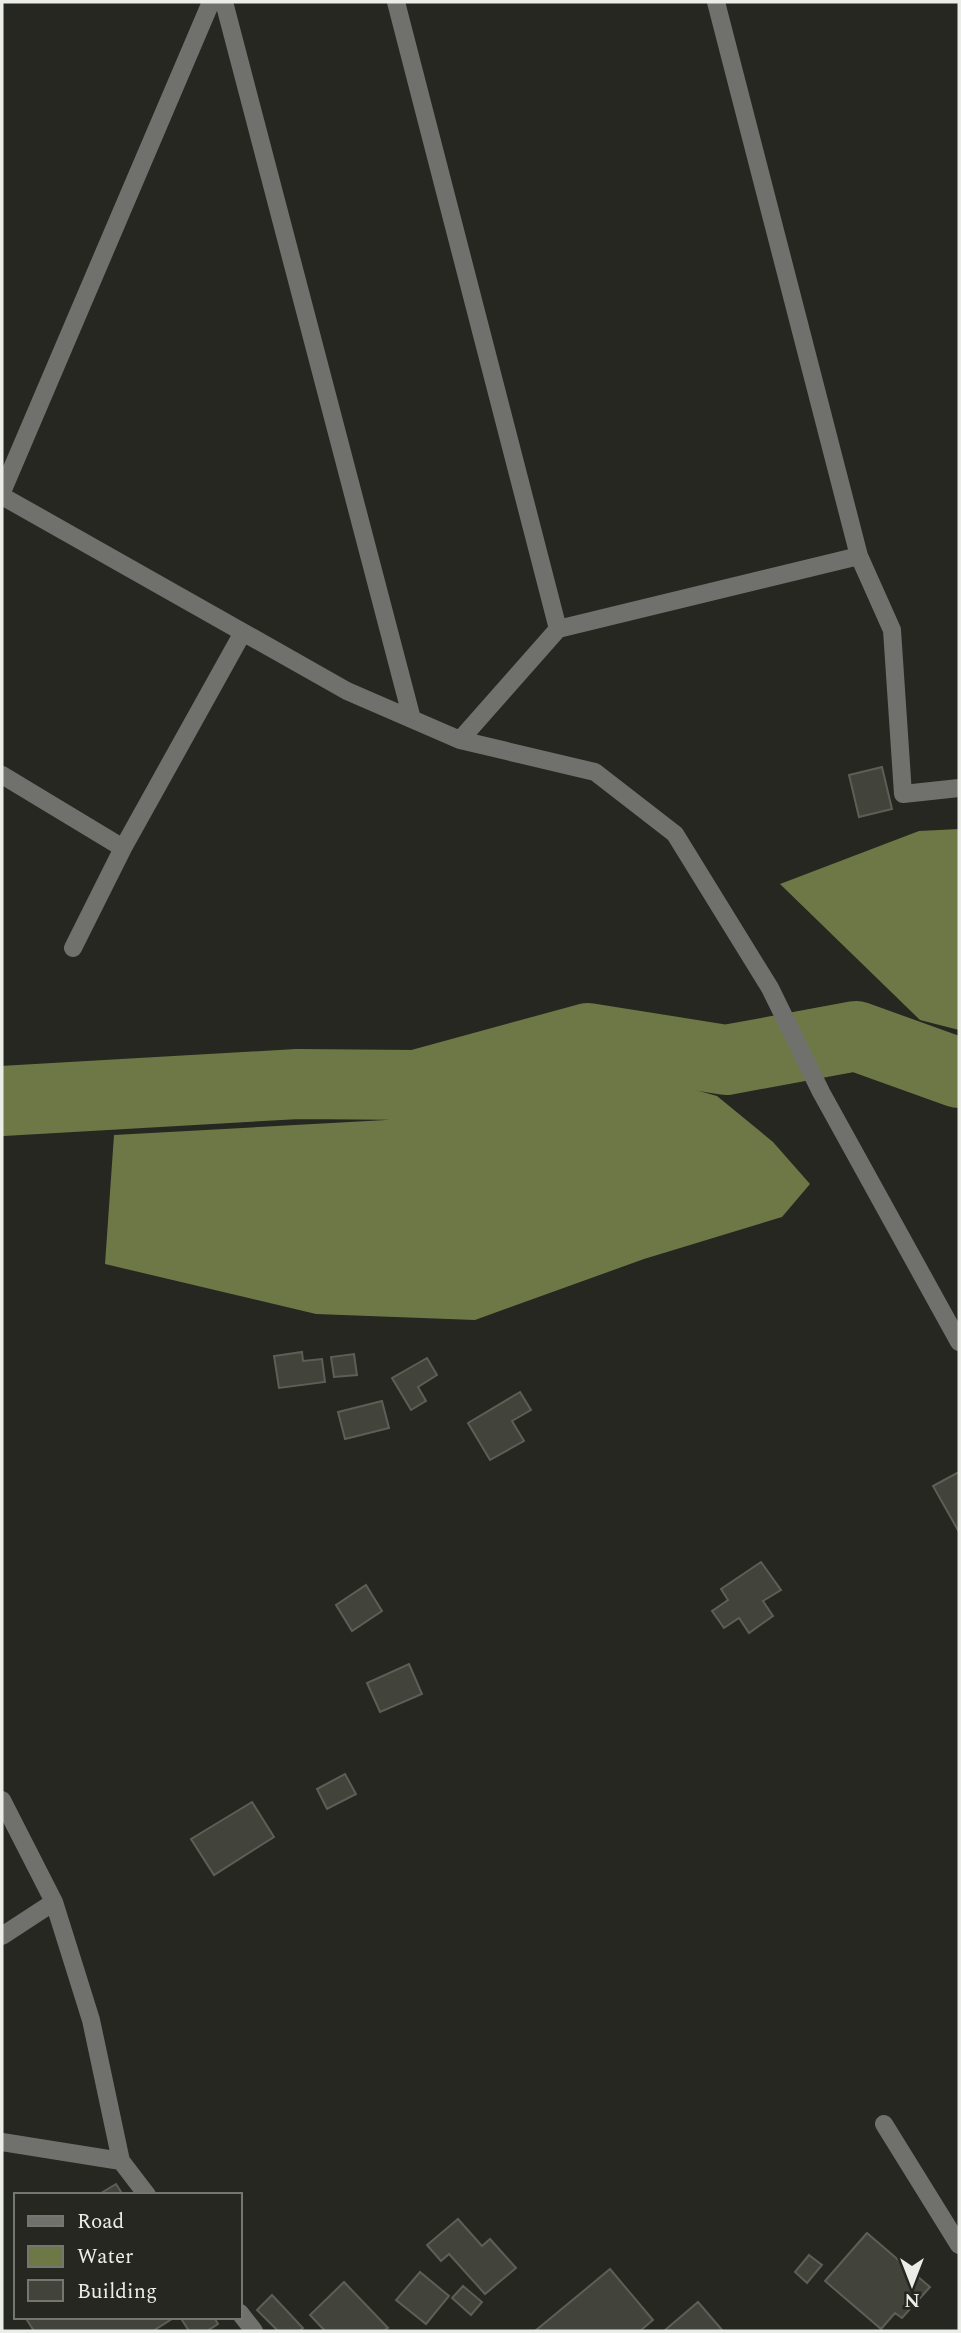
<svg xmlns="http://www.w3.org/2000/svg" width="961" height="2333" viewBox="0 0 961 2333" font-family="Spectral,serif">
<style>
.water{fill:#6d7846}
.lines{fill:none;stroke-linecap:round;stroke-linejoin:round}
.river{stroke:#6d7846;stroke-width:70}
.building{fill:#42443c;stroke:#5d5f56;stroke-width:2}
.minor{stroke:#70716d;stroke-width:18}
</style>
<rect width="100%" height="100%" fill="#252720"/>
<path class="water" d="M959,829V1030L920,1020L780,884L919,831Z
M606,1065L717,1096L773,1142L810,1184L782,1217L644,1259L475,1320L316,1314L105,1264L114,1135L386,1120Z"/>
<g class="lines">
<path class="river" d="M2,1101L298,1084L416,1085L588,1038L726,1060L856,1036L959,1073"/>
</g>
<path class="building" d="M882,767L892,809L859,817L849,775Z
M302,1352L303,1361L322,1359L325,1382L279,1388L274,1356Z
M354,1354L357,1375L334,1377L331,1357Z
M427,1358L437,1375L418,1387L426,1401L411,1410L392,1378Z
M520,1392L531,1410L512,1421L524,1441L490,1460L468,1423Z
M382,1401L389,1428L345,1439L338,1412Z
M959,1472V1532L933,1486Z
M761,1562L781,1590L763,1601L773,1616L749,1633L739,1618L724,1628L712,1611L728,1600L721,1589Z
M366,1585L382,1611L352,1631L336,1605Z
M409,1664L422,1694L380,1712L367,1683Z
M345,1774L356,1794L327,1809L317,1789Z
M252,1802L274,1837L214,1875L191,1839Z
M116,2184L123,2195H98Z
M458,2219L482,2246L490,2239L516,2268L485,2294L449,2254L441,2261L427,2245Z
M867,2233L930,2287L902,2318L895,2313L881,2329L825,2281Z
M809,2255L822,2265L807,2283L795,2272Z
M610,2269L653,2320L640,2331H535Z
M420,2272L449,2296L426,2324L396,2300Z
M344,2282L388,2328L384,2331H325L310,2315Z
M463,2286L482,2302L471,2315L452,2298Z
M272,2295L303,2328L299,2331H278L257,2310Z
M698,2302L723,2331H664Z
M25,2317H175L153,2331H34Z
M187,2317H214L218,2324L207,2331H189L182,2320Z"/>
<g class="lines">
<path class="minor" d="M224,2L412,719
M396,2L558,629
M716,2L859,556L892,630L903,794L959,788
M2,492L211,2
M2,496L347,691L460,740L595,772L675,834L770,988L821,1092L959,1342
M460,740L558,629L859,556
M2,775L123,848
M73,948L123,848L242,634
M2,1800L54,1902L91,2020L121,2161L147,2195
M2,1936L54,1902
M884,2124L959,2245
M2,2142L121,2161
M240,2313L254,2331"/>
</g>
<rect width="961" height="2333" fill="none" stroke="#ebede8" stroke-width="7"/>
<rect x="14" y="2193" width="228" height="126" fill="#252720" stroke="#747670" stroke-width="2"/>
<rect x="28" y="2216" width="35" height="10" fill="#70716d" stroke="#747670" stroke-width="2"/>
<text x="77" y="2228" font-size="21" fill="#ebede8">Road</text>
<rect x="28" y="2246" width="35" height="21" fill="#6d7846" stroke="#747670" stroke-width="2"/>
<text x="77" y="2263" font-size="21" fill="#ebede8">Water</text>
<rect x="28" y="2280" width="35" height="21" fill="#42443c" stroke="#747670" stroke-width="2"/>
<text x="77" y="2298" font-size="21" fill="#ebede8">Building</text>
<g transform="translate(912 2284) rotate(180)" stroke="#252720" stroke-width="5" paint-order="stroke">
<path d="M0-5L12 26L0 18L-12 26Z" fill="#ebede8"/>
<text y="-10" font-size="19" font-weight="bold" text-anchor="middle" fill="#ebede8">N</text>
</g>
</svg>
